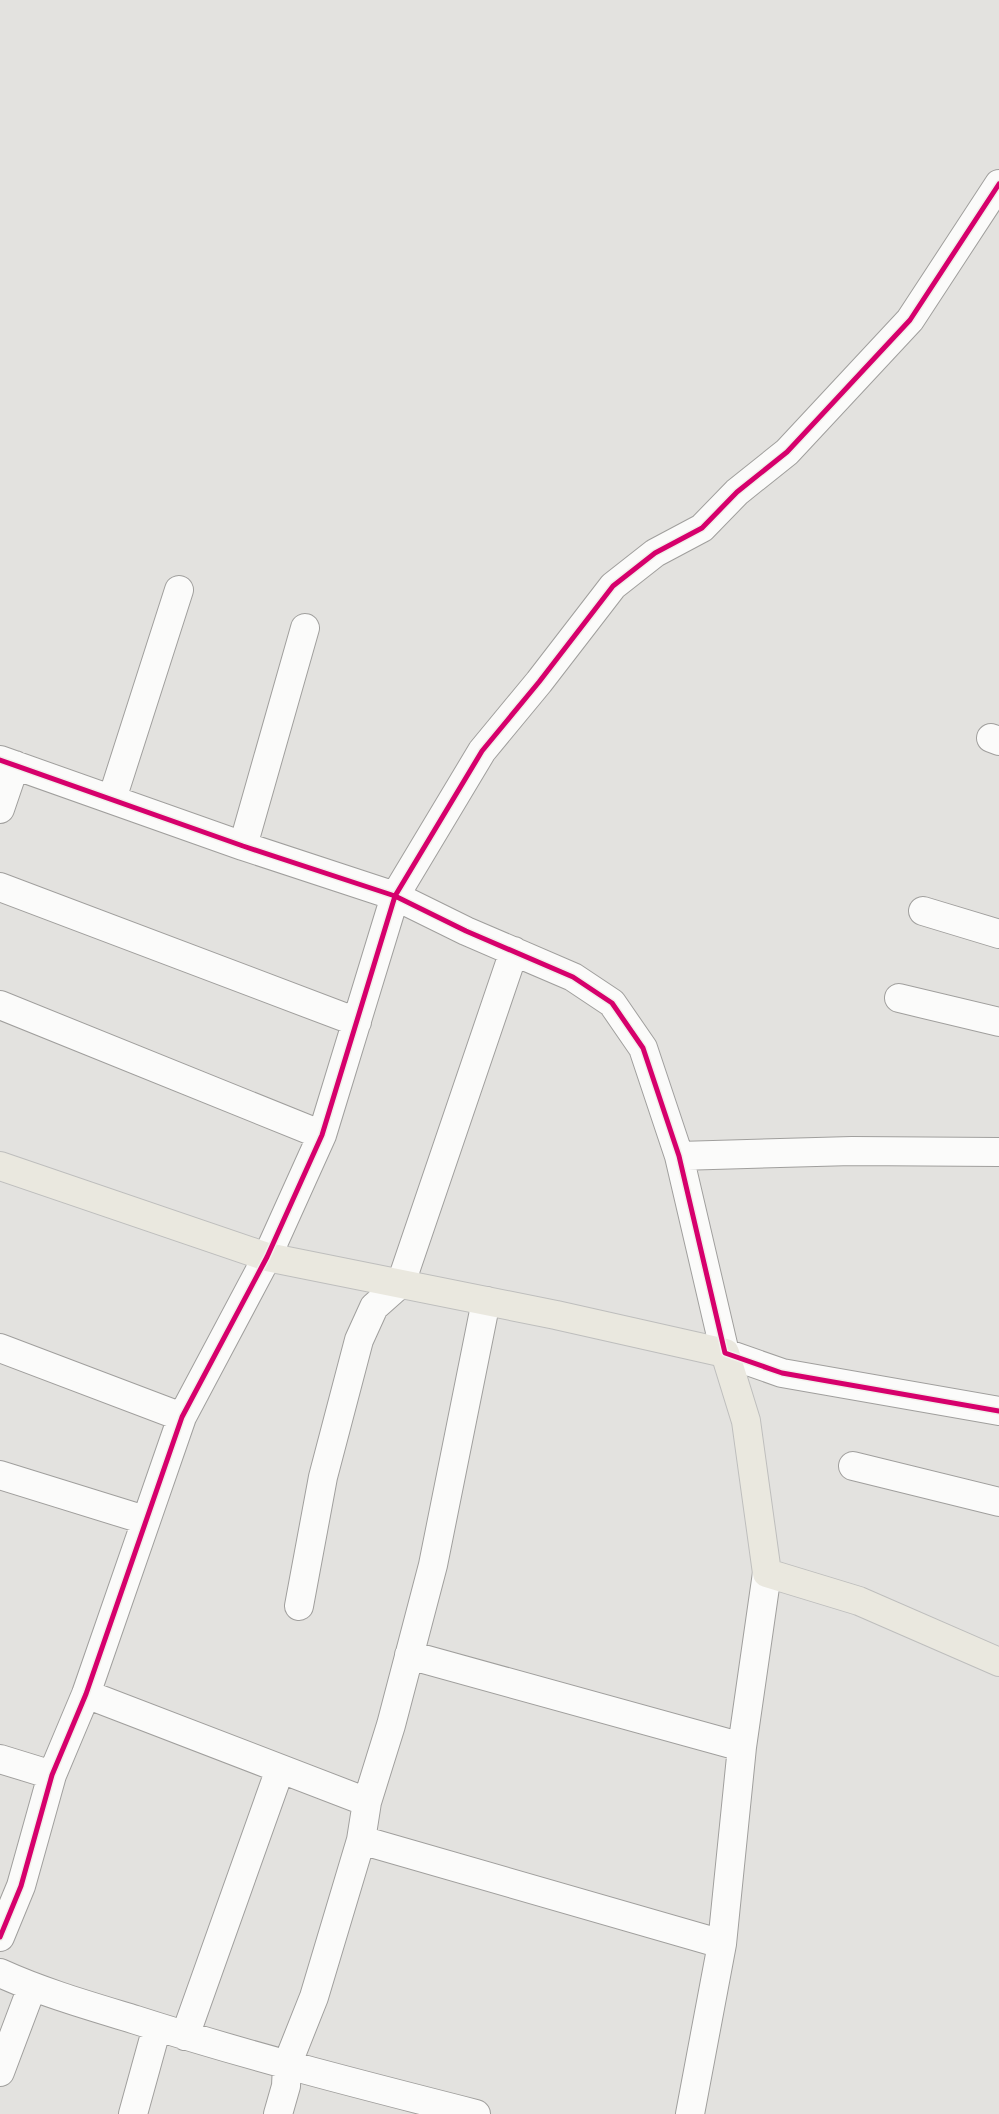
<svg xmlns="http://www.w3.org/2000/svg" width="999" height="2114" viewBox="0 0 999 2114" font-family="Barlow,sans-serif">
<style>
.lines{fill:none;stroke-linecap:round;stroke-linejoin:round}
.minor-casing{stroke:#a09f9d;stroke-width:30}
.major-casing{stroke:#bebebd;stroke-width:30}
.minor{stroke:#fbfbfa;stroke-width:28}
.major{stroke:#eae8df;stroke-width:28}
.cycleway-casing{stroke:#f1f0eb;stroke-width:8}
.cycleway{stroke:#d6006c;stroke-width:5}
</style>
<rect width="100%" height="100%" fill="#e3e2df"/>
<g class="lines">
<defs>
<path id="minor" d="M991,738L999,741
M0,760L243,846L395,896L466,931L573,977L612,1003L643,1048L679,1156L725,1353L782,1373L999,1411
M112,799L179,590
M0,809L15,765
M243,846L305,628
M0,887L357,1022
M923,911L999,934
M899,998L999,1022
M0,1005L322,1135
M679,1156L852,1151L999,1152
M0,1348L182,1417
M853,1466L999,1502
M0,1475L145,1520
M299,1606L323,1477L359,1340L374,1307L401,1283L514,951
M409,1655L742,1747
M86,1694L367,1802
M0,1759L52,1775
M361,1840L722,1944
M0,1937L21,1886L52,1775L86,1694L182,1417L267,1257L322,1135L395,896L482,751L539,682L613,586L655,553L702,528L737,492L787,452L910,320L999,184
M0,1973C44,1993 90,2006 136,2020C248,2056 362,2085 476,2114
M185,2036L280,1769
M0,2072L32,1987
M133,2114L157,2027
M278,2114L286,2086L287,2065L314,1997L361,1840L367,1802L391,1725L433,1565L486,1301
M690,2114L722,1944L742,1747L767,1573"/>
<path id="major" d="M0,1166L267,1257L556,1315L725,1353L746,1421L767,1573L859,1601L999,1662"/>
</defs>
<use href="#minor" class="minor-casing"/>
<use href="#major" class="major-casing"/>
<use href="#minor" class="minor"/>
<use href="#major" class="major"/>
<defs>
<path id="cycleway" d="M0,760L243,846L395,896L466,931L573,977L612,1003L643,1048L679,1156L725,1353L782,1373L999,1411
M0,1937L21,1886L52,1775L86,1694L182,1417L267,1257L322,1135L395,896L482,751L539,682L613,586L655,553L702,528L737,492L787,452L910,320L999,184"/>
</defs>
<use href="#cycleway" class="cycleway-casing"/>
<use href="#cycleway" class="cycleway"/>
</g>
</svg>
